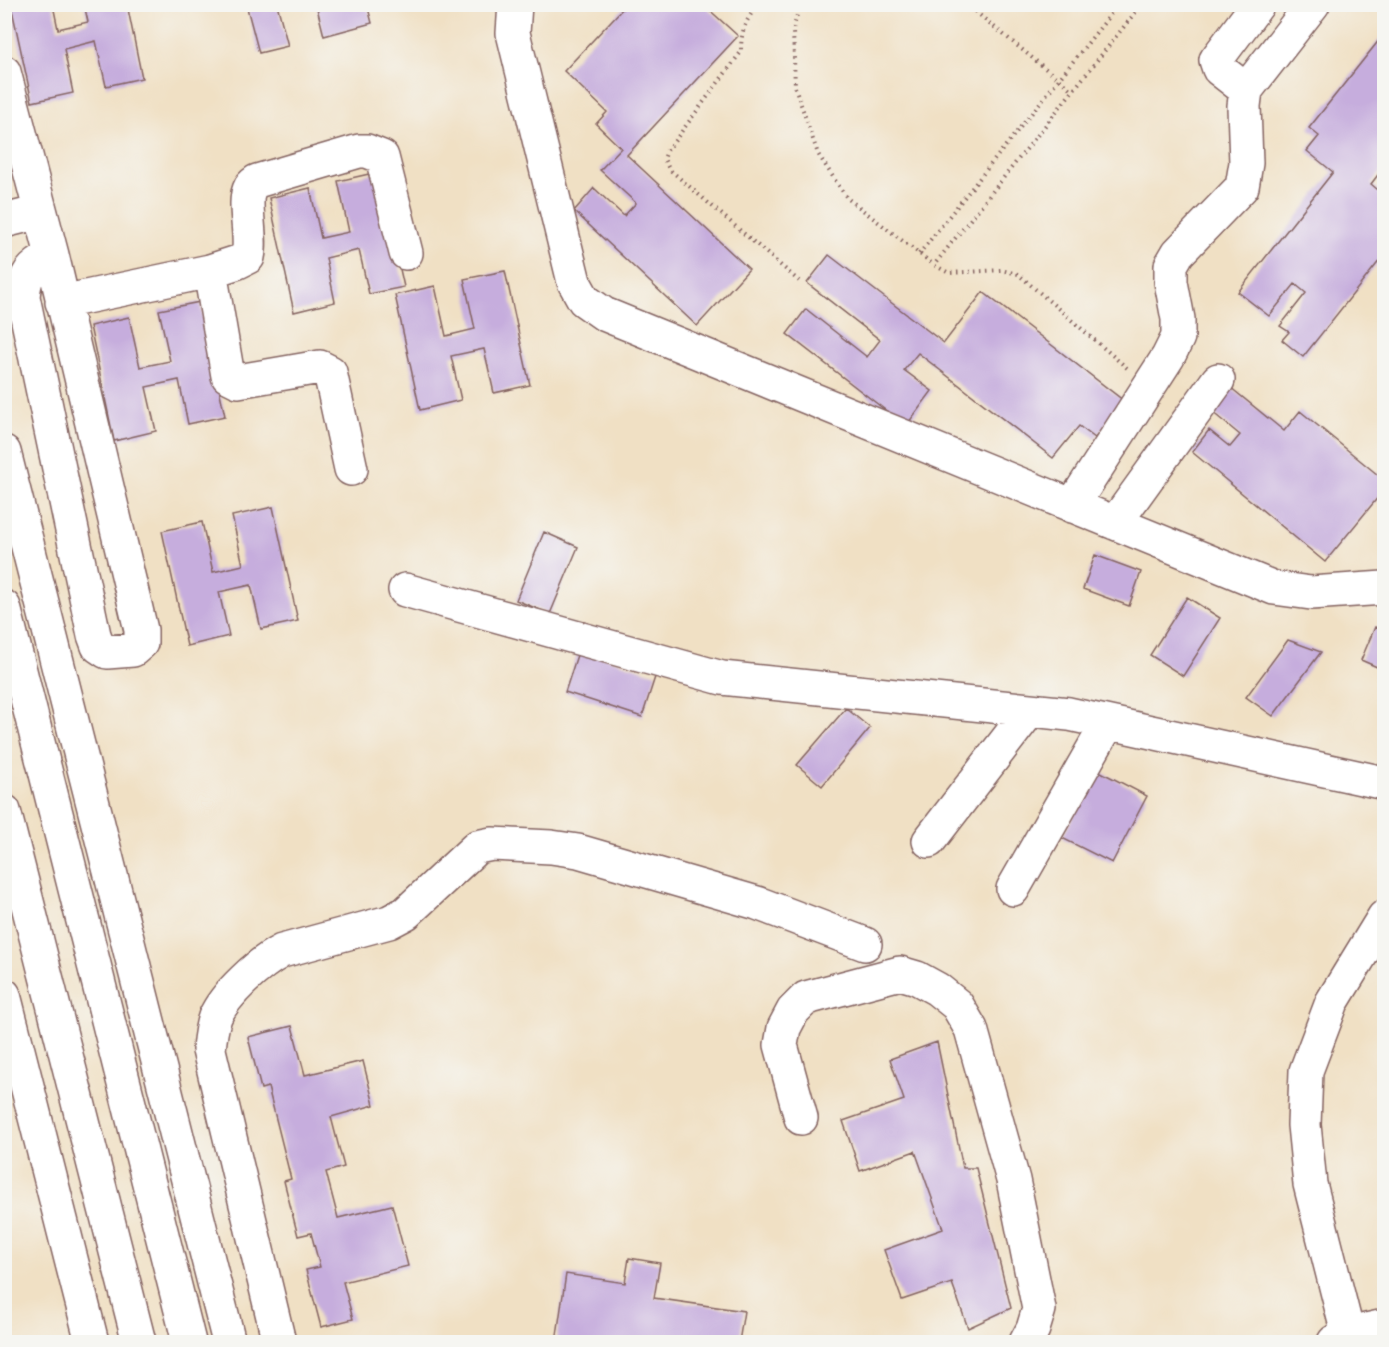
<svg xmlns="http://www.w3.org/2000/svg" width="1389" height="1347" viewBox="0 0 1389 1347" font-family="'Shantell Sans',sans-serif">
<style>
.building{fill:#c6addd}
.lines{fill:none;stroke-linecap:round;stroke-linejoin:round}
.minor-casing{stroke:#846361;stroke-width:36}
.path{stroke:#846361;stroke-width:4;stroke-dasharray:1.5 4.5;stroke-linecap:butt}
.minor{stroke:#fff;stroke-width:33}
</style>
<rect width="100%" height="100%" fill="#f6f6f2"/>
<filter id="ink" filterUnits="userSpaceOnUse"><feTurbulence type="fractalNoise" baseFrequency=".0167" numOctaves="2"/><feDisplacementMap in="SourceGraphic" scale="12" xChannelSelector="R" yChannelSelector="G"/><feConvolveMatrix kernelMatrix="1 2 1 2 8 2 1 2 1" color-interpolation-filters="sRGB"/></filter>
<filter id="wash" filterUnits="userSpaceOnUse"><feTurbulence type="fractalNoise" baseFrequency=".008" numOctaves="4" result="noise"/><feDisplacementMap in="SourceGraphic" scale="24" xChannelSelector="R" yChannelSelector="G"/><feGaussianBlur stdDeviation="1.35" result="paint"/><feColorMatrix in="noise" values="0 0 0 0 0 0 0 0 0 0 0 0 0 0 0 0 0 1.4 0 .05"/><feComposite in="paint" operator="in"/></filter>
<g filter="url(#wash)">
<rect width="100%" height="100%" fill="#f0e0c4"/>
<g id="blocks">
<path class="building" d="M84,4H127L142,78L106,86L96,41L64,49L73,93L32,102L11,5H53L58,29L88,22Z
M246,4H277L288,46L259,53Z
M316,4H367L372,23L324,36Z
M626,5H704L738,36L627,155L749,269L697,326L574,211L594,188L624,216L636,203L600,170L621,148L596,124L607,112L564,71Z
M1384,34V167L1371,184L1384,195V255L1303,357L1282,340L1289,332L1280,326L1306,293L1295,284L1269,316L1238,292L1333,172L1307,151L1319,136L1309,128Z
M378,172L404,287L369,294L359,250L326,258L335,302L294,312L269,198L310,188L321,238L349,232L338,181Z
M829,255L944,343L983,292L1124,401L1095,438L1079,426L1053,458L918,353L904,370L932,391L906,426L787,334L806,309L867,357L880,340L807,283Z
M505,271L530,385L494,393L484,349L451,356L461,400L420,410L395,295L435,286L446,336L475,329L464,279Z
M200,302L225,416L188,424L179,380L146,387L156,431L114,441L90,326L129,317L140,367L170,361L159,310Z
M1230,387L1284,431L1300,411L1378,475L1384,467V490L1325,562L1192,452L1209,430L1230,447L1240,435L1211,411Z
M273,507L298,621L261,629L251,585L219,592L229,636L187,646L162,531L202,522L213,572L243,565L232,516Z
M544,532L578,547L550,614L516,600Z
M1095,555L1141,572L1129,606L1083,589Z
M1187,597L1220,618L1183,676L1150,655Z
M1375,627L1384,631V670L1361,660Z
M1288,640L1321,652L1273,716L1246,697Z
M579,649L656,674L642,717L565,692Z
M846,708L870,728L822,786L797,765Z
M1097,770L1147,796L1112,863L1062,838Z
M292,1026L305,1075L363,1061L374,1105L331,1117L344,1167L326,1172L338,1218L392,1205L408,1266L343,1282L353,1319L321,1327L306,1270L320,1267L311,1233L298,1236L284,1181L291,1179L268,1087L261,1089L248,1037Z
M937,1042L963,1168H976L1011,1308L968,1328L952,1283L902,1300L884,1250L943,1229L915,1151L860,1171L843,1121L904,1100L890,1059Z
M629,1258L660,1263L654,1298L744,1311L739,1342H556L566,1274L625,1283Z"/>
</g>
</g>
<g filter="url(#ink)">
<use href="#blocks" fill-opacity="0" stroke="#846361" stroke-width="1.5"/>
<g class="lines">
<defs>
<path id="minor" d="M515,4L513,33L574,282L584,300L604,314L1274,588L1311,593L1384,588
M4,72L52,255L141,630V643L133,650L107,652L98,646L94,635L23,297C25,272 31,269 52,255
M1246,90L1219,69L1216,60L1258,4
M4,221L40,212
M210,271L228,376L238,381L320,367L330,372L351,469
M62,302L210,271L238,262L248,257C253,237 242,202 250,188C251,185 254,183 257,181L359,151H367L382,157L406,253
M4,452L229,1342
M1072,506L1168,357L1178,337V319L1171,282V265L1178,253L1242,187L1246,163L1244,106L1246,90L1313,4
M1115,523L1218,380
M405,590L722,678L1069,714L1384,783
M4,607L189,1342
M4,811L139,1342
M929,841L1030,710
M1013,889L1108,723
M4,995L92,1342
M801,1118L781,1045L784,1028L793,1011L806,998L900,973L917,978L937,989L957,1005L971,1029L1013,1180L1039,1309L1033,1329L1026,1342
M279,1342L209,1050C210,1038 211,1028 215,1017C225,994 259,963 282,951L389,922L406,913L477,847L492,844L551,847L578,851L757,903L865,944
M1334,1342L1348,1334L1384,1326
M1350,1342L1310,1184L1304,1125L1306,1071L1332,1002L1384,917"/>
</defs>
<use href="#minor" class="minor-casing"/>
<path class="path" d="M758,4C745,22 741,30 741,52L667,151L664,159L669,169L799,281
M800,4L793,30L795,87L818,154L847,198L934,265
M966,4L1073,91
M919,254L1119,4
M1127,368L1018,274L1001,270L949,273L934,265L1142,4"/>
<use href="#minor" class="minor"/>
</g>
</g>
<rect width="1389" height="1347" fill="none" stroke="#f6f6f2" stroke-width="24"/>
</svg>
